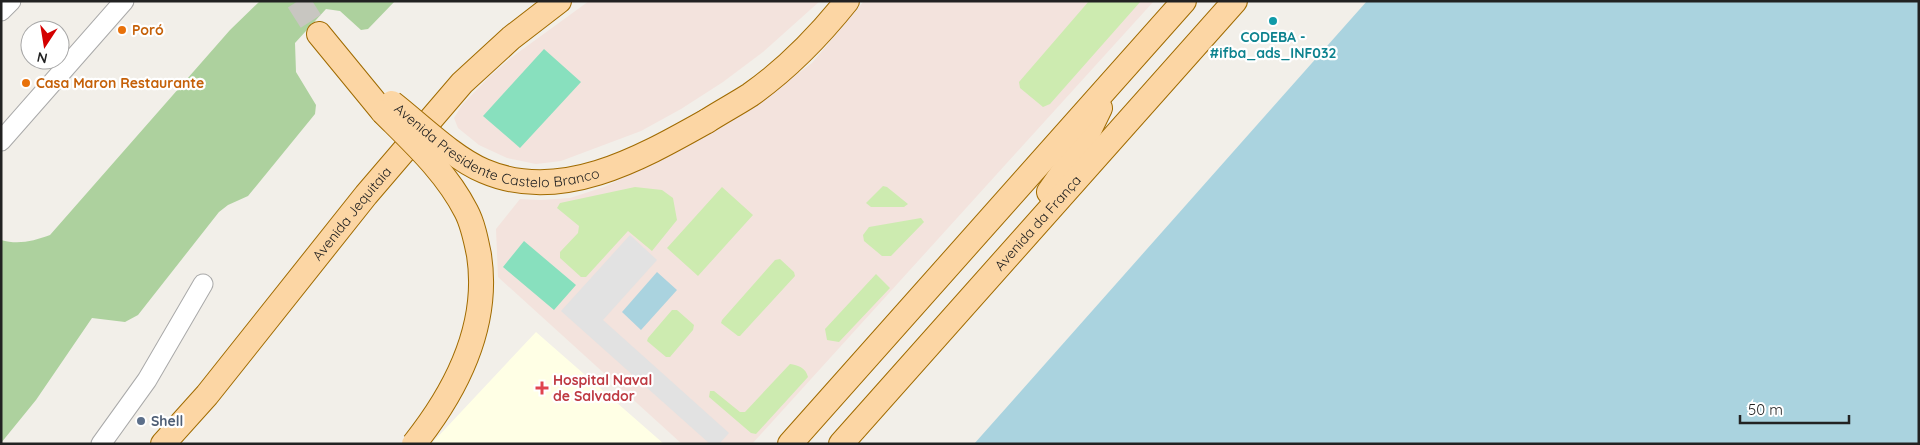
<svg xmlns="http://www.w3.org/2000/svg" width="1920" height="445" viewBox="0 0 1920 445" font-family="Quicksand,sans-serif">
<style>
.education{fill:#ffffe5}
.military{fill:#f3e3dd}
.grass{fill:#cdebb0}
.forest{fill:#add19e}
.pitch{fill:#88e0be}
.parking{fill:#e2e2e2}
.water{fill:#aad3df}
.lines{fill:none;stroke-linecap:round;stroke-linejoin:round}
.major-tunnel{stroke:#c8c6c1;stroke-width:24;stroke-dasharray:24 12;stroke-linecap:butt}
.minor-casing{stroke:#a9a9a9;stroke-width:21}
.major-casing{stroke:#a06b00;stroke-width:26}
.minor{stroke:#fff;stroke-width:19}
.major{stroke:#fcd6a4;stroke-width:24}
.major-bridge-casing{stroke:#a06b00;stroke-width:26;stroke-linecap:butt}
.major-bridge{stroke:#fcd6a4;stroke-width:24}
.culture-dot{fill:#0f9aa8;stroke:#fff;stroke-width:2}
.food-dot{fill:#e8710a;stroke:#fff;stroke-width:2}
.health-dot{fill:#e0444e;stroke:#fff;stroke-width:2}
.service-dot{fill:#5c6f8a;stroke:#fff;stroke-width:2}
.labels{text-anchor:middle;stroke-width:4.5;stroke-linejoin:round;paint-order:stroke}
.food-label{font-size:14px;font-weight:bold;fill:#c56008;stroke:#fff;text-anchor:start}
.culture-label{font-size:14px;font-weight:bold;fill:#0d838f;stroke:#fff}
.street-label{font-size:14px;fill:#222;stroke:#fff}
.health-label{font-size:14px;font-weight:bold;fill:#be3a42;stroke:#fff;text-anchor:start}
.service-label{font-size:14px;font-weight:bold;fill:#4e5e75;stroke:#fff;text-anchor:start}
</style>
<rect width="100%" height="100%" fill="#f2efe9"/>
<path class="education" d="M536,332L664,444H431Z"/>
<path class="military" d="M589,1H820L763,52L723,82L681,109L641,131L561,161L536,164L507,158L479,145L458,128L454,118L462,105L488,78L512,57Z
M864,1H1154L752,444H682L498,277L496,229L520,199L540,200L570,198L604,187L652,164L776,90L812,63Z"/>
<path class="grass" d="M1089,1H1141L1050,104L1043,107L1020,88L1019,82Z
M883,186L887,187L908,204L904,207H871L866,203Z
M635,187L662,190L673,198L677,220L652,251L628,231L586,277H581L560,258V252L578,233L579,226L557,208L560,203Z
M722,187L753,215L698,276L667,248Z
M921,218L924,222L891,256H882L864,241L863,235L869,227Z
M780,259L794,272L795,276L740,336H738L721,323L722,320L775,260Z
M876,274L890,288L839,342L827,340L825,329Z
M672,310H677L694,325L693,330L670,357H666L647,341L648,338Z
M790,364C798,365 806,368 808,377L756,434L751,433L709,397L710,391H714L740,412H745Z"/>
<path class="forest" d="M260,1H395L368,29L361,30L340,11L326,9L295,43L296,72L316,105L315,114L248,196L228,205L219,212L138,315L125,322L92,318L36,400L1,443V240C18,245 34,241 50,235L230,30Z"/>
<path class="pitch" d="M544,49L581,82L520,148L483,116Z
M524,241L576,285L554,310L503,267Z"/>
<path class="parking" d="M630,235L657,260L603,320L729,433L719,444H710L561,311Z"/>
<path class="water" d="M1367,1H1919V444H974Z
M657,272L677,290L641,330L622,312Z"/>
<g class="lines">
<path class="major-tunnel" d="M298,1L319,34"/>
<defs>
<path id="minor" d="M1,11L11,1
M1,141L124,1
M101,444L147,380L203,284"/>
<g id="major">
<path d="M319,34L383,112"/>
<path d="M707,121C721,112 736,104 750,95C787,69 819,36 847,1"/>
<path d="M1049,192L1082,145L1100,108"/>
<path id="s1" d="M163,444L207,395L366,195L462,83L511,38L559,1"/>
<path d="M790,444L1184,1"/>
<path id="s2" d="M841,444L1235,1"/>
</g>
</defs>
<use href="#minor" class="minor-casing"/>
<use href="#major" class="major-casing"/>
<use href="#minor" class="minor"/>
<use href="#major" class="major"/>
<defs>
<g id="major-bridge">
<path id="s3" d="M392,103C419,124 453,158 484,171C561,204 641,158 707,121"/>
<path d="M383,112C414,143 446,172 466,211C473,224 476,240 479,255C490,326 457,390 414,444"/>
</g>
</defs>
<use href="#major-bridge" class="major-bridge-casing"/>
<use href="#major-bridge" class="major-bridge"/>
</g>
<circle class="culture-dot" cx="1273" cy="21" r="5"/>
<g class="food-dot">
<circle cx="122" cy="30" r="5"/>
<circle cx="26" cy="83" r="5"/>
</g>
<path class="health-dot" d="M539.5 380.5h5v5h5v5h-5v5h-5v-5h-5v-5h5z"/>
<circle class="service-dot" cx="141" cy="421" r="5"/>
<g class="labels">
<g class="food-label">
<text x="132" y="35">Poró</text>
<text x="36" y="88">Casa Maron Restaurante</text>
</g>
<g class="culture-label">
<text x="1273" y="42">CODEBA -<tspan x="1273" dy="16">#ifba_ads_INF032</tspan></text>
</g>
<g class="street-label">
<text dy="5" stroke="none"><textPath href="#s3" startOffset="119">Avenida Presidente Castelo Branco</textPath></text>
<text dy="5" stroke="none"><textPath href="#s1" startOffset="298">Avenida Jequitaia</textPath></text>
<text dy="5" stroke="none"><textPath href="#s2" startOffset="296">Avenida da França</textPath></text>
</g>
<g class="health-label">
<text x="553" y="385">Hospital Naval<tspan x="553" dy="16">de Salvador</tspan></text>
</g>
<g class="service-label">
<text x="151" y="426">Shell</text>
</g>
</g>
<rect width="1920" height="445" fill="none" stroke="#222222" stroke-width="5"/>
<g transform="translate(45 45) rotate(192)"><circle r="24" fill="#ffffff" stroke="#a7a7a7"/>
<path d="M0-4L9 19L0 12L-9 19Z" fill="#d40000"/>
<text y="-8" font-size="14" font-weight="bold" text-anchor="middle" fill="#222222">N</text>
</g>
<path d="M1740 415v8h109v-8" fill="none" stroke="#222222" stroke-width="2.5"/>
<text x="1748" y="415" font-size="15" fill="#222222" stroke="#ffffff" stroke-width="4" paint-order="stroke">50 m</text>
</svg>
